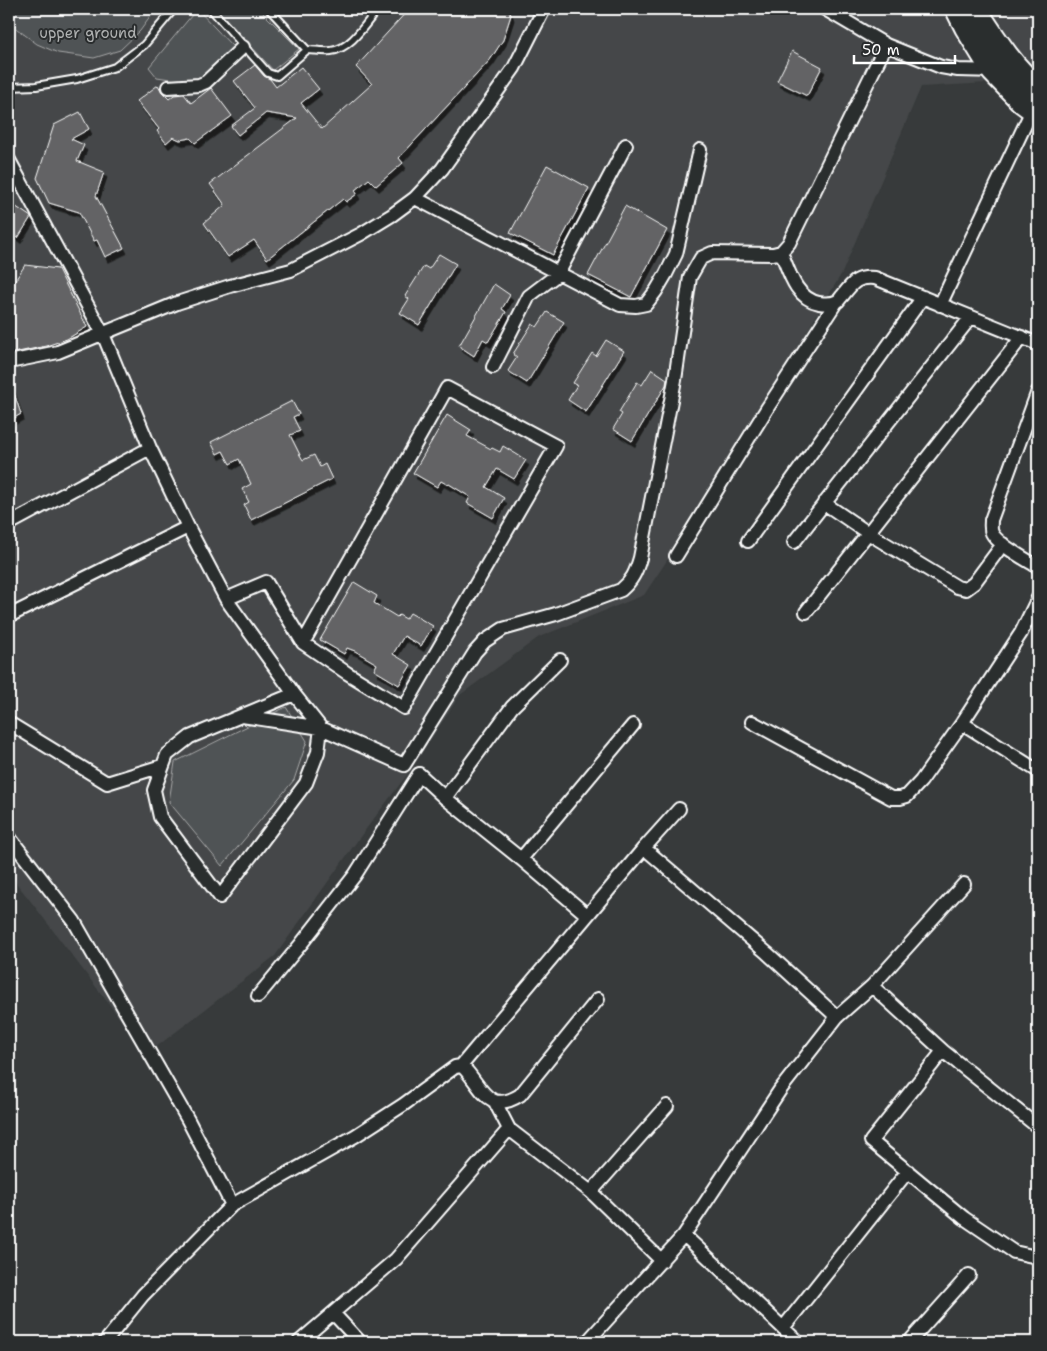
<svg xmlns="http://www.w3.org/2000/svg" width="1047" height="1351" viewBox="0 0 1047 1351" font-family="'Shantell Sans',sans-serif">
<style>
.built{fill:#444748}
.green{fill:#505354;stroke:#a8a9aa}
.building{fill:#636465;stroke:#fff;filter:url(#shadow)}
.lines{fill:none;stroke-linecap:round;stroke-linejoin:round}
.lane-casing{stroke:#fff;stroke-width:10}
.street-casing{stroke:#fff;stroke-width:16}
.highway-casing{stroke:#fff;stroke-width:28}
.lane{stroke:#2a2d2e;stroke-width:6}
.street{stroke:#2a2d2e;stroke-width:12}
.highway{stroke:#2a2d2e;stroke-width:24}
.labels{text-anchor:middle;stroke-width:4;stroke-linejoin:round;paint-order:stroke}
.park-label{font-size:15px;fill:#b0b2b2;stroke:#2a2d2e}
</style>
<defs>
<filter id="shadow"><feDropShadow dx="3" dy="5.5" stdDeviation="0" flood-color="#0009"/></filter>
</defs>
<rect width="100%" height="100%" fill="#373a3b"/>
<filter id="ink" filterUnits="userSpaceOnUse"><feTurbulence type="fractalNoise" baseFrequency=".02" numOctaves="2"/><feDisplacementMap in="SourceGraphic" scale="10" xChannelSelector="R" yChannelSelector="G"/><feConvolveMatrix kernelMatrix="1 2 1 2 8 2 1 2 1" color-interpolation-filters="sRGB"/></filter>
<g filter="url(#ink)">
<path class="built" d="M9,9H1038V80L921,87L842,273L782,373L747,440L644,595L539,637L460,695L407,775L360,837L275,956L147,1054L32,903L9,874Z"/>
<path class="green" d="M9,9H156L140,31L120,50L94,58L58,53L37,44L9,23Z
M197,9L233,47L197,83L157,77L149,67Z
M217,9H259L299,49L273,70Z
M286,707L307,741L294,780L222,866L169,802L175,762Z"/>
<path class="building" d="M409,9H509L511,15L503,40L490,60L399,158L403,163L376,186L369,179L355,190L357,194L346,202L343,199L267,259L254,240L228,257L204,223L225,205L210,184L297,118L266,113L238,135L231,126L255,108L234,81L255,65L264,76L270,79L276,87L301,67L319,89L301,103L322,129L372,84L356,67Z
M792,51L822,67L807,96L777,81Z
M158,85L162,92L169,99L174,95L184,94L191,103L211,88L232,116L195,143L190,138L180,140L173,137L166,143L157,131L159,129L137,101Z
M80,112L89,129L71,139L84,145L77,161L104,172L96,196L124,248L105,257L97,240L94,241L79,212L49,203L37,178L54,125Z
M547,165L589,188L553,255L510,233Z
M9,202L31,217L18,238L9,231Z
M625,206L667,230L631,297L588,275Z
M439,254L456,264L419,325L400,313L409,299L405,296L424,266L429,269Z
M25,265L58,269L87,327L67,339L46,346L9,354V290Z
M494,284L510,295L502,309L506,312L488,342L483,339L474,356L459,346Z
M547,312L564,322L527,383L508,371L517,357L513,354L532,324L537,327Z
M606,340L624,351L586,412L568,400L577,385L573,383L592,353L596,356Z
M652,369L667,379L666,385L632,441L613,429L622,414L619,412L630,394L637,382L642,385Z
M11,384L21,414L9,421V385Z
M292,401L299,414L293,417L300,431L290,435L300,455L303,460L314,455L320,467L325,464L332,479L251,520L244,505L249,502L242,489L251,484L239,459L230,464L223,451L217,454L211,442Z
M447,415L471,430L467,436L491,449L492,448L500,452L503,446L526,460L514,479L497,469L486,487L504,498L493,518L467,503L470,497L449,484L448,485L441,481L437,487L413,473Z
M354,582L377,596L374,603L397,617L399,615L406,619L410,613L433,626L421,646L404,636L393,654L411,665L399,685L374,670L377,664L355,651L347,648L344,654L320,640Z"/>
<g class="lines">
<defs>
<path id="lane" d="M211,9L268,73L277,76L307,50L269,9
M307,50C314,50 323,52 331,51C351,49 366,23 378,9
M9,87L36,86L77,79L115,67L144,45L174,9"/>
<path id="street" d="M825,9L886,45L941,67L958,70L997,71
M168,87L199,85L206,82L243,47
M9,160L103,334L150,448L188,527L226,599L294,694L321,728L318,752L306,783L220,897L160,817L154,790L167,755L190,737L294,694
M415,198L620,305L636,306L646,304L656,291L666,274L676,254L700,150
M781,252C789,271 795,298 819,303C825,304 832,304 838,301C840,299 841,297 843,295C853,282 858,276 875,278L1038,344
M940,305L1033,108
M9,362L58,352L177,303L230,286L291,270L361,234L392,215L415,198L442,169L514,68L544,9
M493,367L529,296L558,274L626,145
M1038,391L991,520C991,525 990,529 992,533C997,544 1027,560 1038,567
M824,503L868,533L957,587L966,589L974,583L1003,544
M9,524L150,448
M748,541L923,297
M794,542L971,317
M676,556L768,407L837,301
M226,599L266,582L303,643L347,673L404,708L556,446L447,388L303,643
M806,612L1022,337
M9,616L188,527
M242,716L321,728L404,765L475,652L485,641L503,629L556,614L621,590C632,581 636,572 640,558L675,380L690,277L701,258L712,253L773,254L781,252L789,243L886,45
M752,722L891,798H900L907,796L921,781L962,723L1021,633L1038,598
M9,723L107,783L162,766
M962,723L1038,771
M445,798L512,707L560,660
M9,837L74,921L188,1120L232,1205
M644,848L767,953L837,1017
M521,859L633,725
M872,986L943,1051L1038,1127
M258,996L301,944L355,875L419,774L445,798L521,859L587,915
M943,1051L871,1141L964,1218L1014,1252L1032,1256L1038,1255
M461,1066L644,848L679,809
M495,1102L509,1129L591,1192L662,1261
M591,1192L667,1106
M684,1235L798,1342
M333,1313L360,1342
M783,1328L908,1171
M105,1342L143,1295L232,1205L355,1136L403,1105L455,1067L461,1066L464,1068C482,1087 488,1115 520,1095L598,999
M299,1342L396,1259L509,1129
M587,1342L684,1235L780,1090L837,1017L872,986L964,884
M909,1342L969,1275"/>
<path id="highway" d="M958,9L967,27L994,71L1023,101L1038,112
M974,9C991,35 1013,71 1038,89"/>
</defs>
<use href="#lane" class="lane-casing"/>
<use href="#street" class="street-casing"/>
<use href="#highway" class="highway-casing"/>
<use href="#lane" class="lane"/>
<use href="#street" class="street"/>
<use href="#highway" class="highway"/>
</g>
</g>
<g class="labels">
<g class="park-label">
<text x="88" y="38">upper ground</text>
</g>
</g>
<rect width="1047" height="1351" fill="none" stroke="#2a2d2e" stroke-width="30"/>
<rect x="15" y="15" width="1017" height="1321" fill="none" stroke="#fff" stroke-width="2" filter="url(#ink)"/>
<path d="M854 55v8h101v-8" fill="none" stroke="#ffffff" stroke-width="2.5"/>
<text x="862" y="55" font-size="15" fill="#ffffff" stroke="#2a2d2e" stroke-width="4" paint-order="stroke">50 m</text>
</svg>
